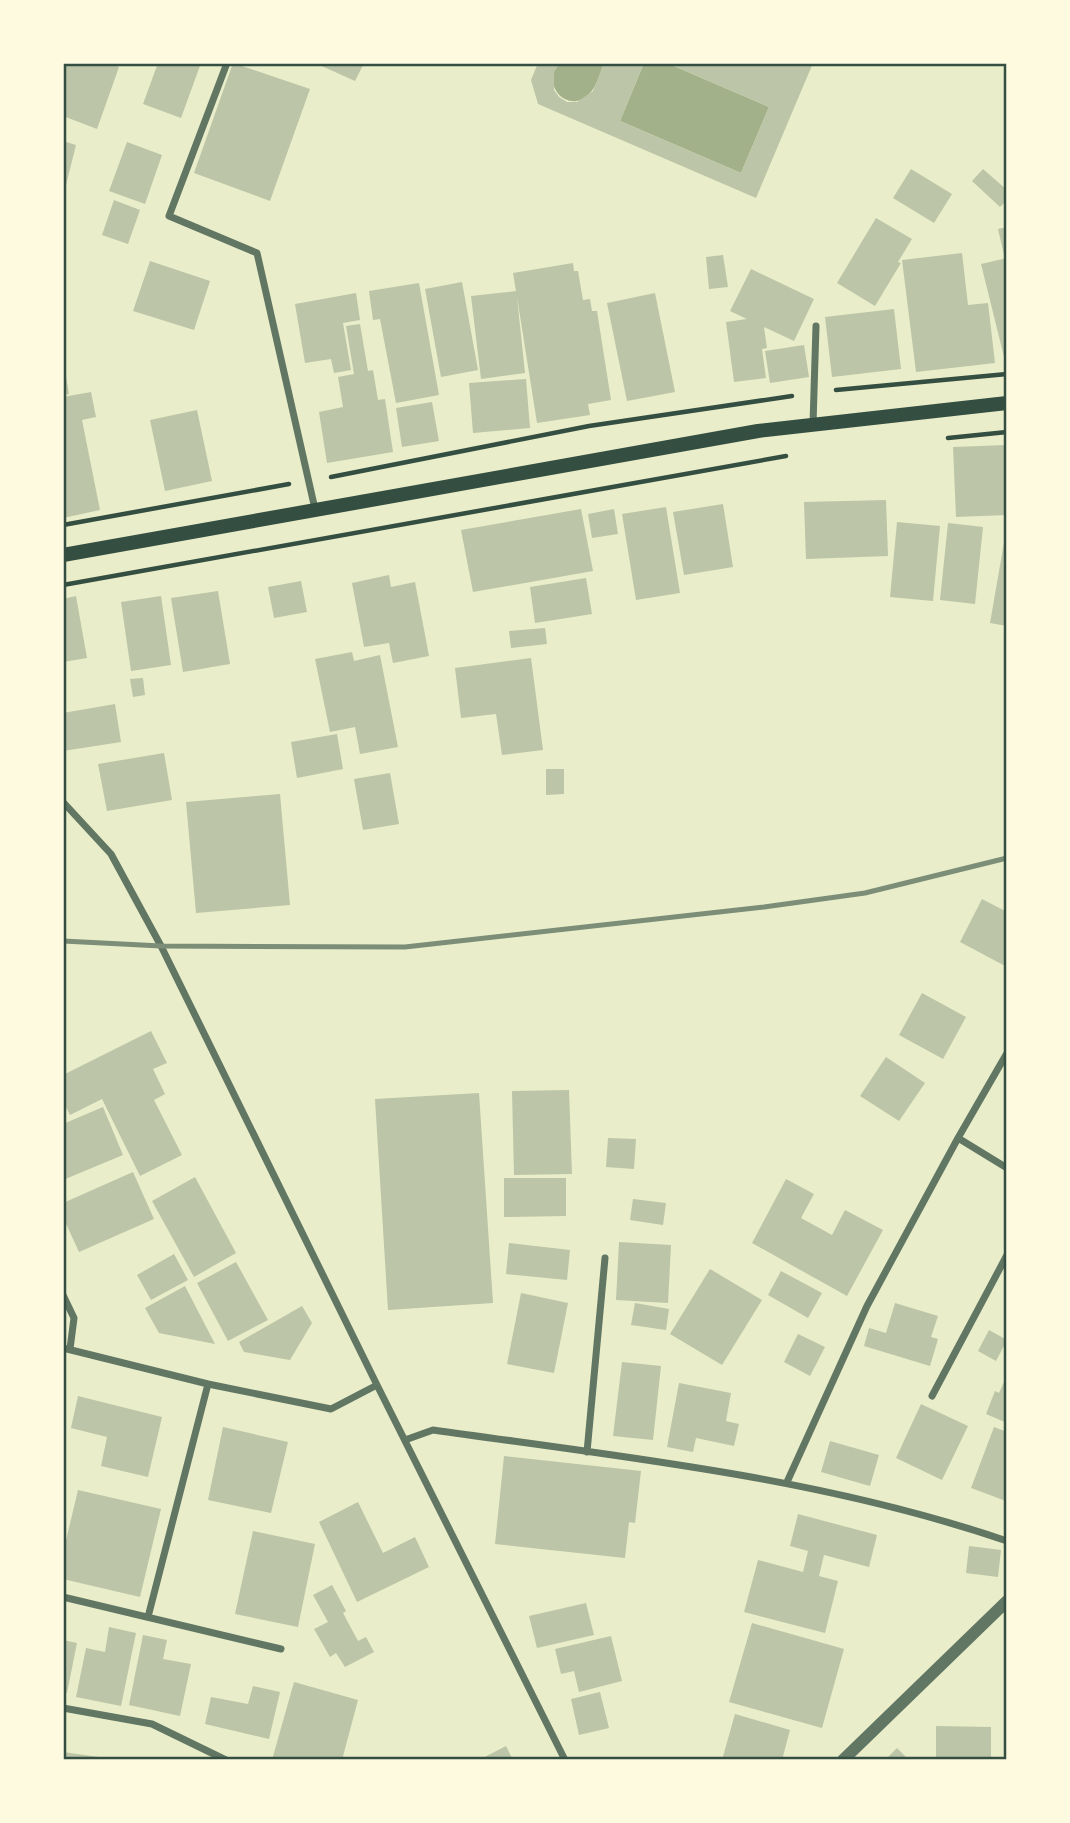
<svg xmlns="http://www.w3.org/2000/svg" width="1070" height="1823" viewBox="0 0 1070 1823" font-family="'Source Sans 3',sans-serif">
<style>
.water{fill:#a3b18a}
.building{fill:#bcc5a7}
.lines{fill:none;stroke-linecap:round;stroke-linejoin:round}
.path{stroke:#344e41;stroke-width:4.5}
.minor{stroke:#617663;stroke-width:7}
.tertiary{stroke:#617663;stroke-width:12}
.secondary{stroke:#344e41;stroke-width:14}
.rail{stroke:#7c8e77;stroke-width:5}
.neatline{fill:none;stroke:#344e41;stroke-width:2.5}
</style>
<rect width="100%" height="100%" fill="#e9edc9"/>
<path class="water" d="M560,63H604C600,73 597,86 590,93C568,117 539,83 560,63Z
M644,63H667L769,107L741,173L620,121Z"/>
<path class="building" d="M63,63H109L119,67L97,129L63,116Z
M158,63H201L181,118L143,104Z
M233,63L310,89L270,201L194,173Z
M315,63H364L355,81Z
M538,63H560L554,72V90L559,97L567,102H577L593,91L604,63H644L620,121L741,173L769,107L667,63H813L756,198L538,104L531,80Z
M63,141L76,145L66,185L63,184Z
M127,142L162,155L145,204L109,191Z
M911,169L952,194L934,223L893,198Z
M983,169L1007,190V200L1000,207L972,181Z
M114,200L140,210L128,244L102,235Z
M876,218L912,239L898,262L901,263L875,306L837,283Z
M1007,227V254L1004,255L998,229Z
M962,253L968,305L988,303L995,363L916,372L902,260Z
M723,255L728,287L709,289L706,257Z
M1007,258V365H1006L981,264Z
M150,261L210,281L194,330L133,311Z
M573,263L574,271H578L583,300L590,299L592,311H597L611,400L588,404L590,415L537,423L517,297L525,373L481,379L471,296L516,291L513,273Z
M751,269L814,299L794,341L764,327L767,348L762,349L766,378L734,382L726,322L747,319L730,311Z
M462,282L478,370L441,377L425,289Z
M419,283L439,395L396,403L380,319L373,320L369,291Z
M356,293L360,320L343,323L351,370L334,373L331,359L305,363L295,304Z
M655,293L675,392L627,401L607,303Z
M894,309L901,369L832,377L825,317Z
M360,324L368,371L373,370L378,400L385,399L393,452L327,463L319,412L343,407L338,377L354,374L346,326Z
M804,345L809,377L770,383L765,351Z
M63,358L69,394L63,395Z
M526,379L530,428L473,433L469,383Z
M91,392L96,417L82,420L100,510L63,518V397Z
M432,402L439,441L402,447L396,408Z
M197,410L212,481L165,491L150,420Z
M1007,445V515L956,517L953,447Z
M886,500L888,556L806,559L804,502Z
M723,504L733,567L684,575L673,512Z
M666,507L680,593L636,600L622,514Z
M581,509L593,571L473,592L461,530Z
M614,509L618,534L592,538L588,514Z
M897,522L940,526L933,601L890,597Z
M948,523L983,527L975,604L940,600Z
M1006,531H1007V626L990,623Z
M389,575L391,587L415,582L429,656L393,663L389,643L364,647L352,583Z
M586,578L592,614L535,623L530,587Z
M301,581L307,612L274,618L268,587Z
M218,591L230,664L183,672L171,598Z
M76,596L87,658L63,662V599Z
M161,596L171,665L131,671L121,602Z
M545,628L547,644L511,648L509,631Z
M352,652L354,661L380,655L398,747L360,754L355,727L330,732L315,659Z
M531,658L543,750L502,755L496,714L461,718L455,668Z
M143,678L145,695L133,697L130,679Z
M115,704L121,742L63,751V713Z
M337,734L343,769L297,778L291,742Z
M164,753L172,800L107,811L98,764Z
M546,769H564V794L546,795Z
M390,773L399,824L363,830L354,779Z
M280,794L290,905L196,913L186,802Z
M982,899L1007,912V967L960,942Z
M922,993L966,1017L943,1059L899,1035Z
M151,1031L167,1063L153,1069L165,1094L154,1100L182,1155L140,1176L102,1099L70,1115L63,1101V1075Z
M886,1057L925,1083L899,1121L860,1096Z
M569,1090L572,1174L514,1175L512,1091Z
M479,1093L493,1303L388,1310L375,1099Z
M103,1107L123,1155L63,1180V1124Z
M608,1138L636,1139L634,1169L606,1167Z
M133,1172L154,1219L79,1252L63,1217V1203Z
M195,1177L236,1253L194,1277L152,1201Z
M504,1178H566V1216L504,1217Z
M786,1179L814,1194L801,1218L832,1235L845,1210L883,1230L847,1296L752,1243Z
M633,1199L666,1203L663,1225L630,1220Z
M619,1242L671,1245L668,1303L616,1300Z
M509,1243L570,1250L567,1280L506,1274Z
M174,1254L188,1280L151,1300L137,1275Z
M236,1262L268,1320L228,1341L197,1283Z
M710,1269L762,1300L722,1365L670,1334Z
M781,1271L822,1293L808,1318L768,1295Z
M185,1286L215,1344L159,1333L145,1308Z
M521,1293L568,1303L554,1373L507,1364Z
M635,1303L669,1309L666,1330L631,1325Z
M895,1303L938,1316L931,1337L938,1339L930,1366L864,1346L869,1328L886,1333Z
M302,1306L312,1323L290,1360L244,1352L239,1342Z
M989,1330L1007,1340L996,1361L978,1351Z
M798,1334L825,1347L810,1376L784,1362Z
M622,1362L661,1366L653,1440L613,1436Z
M1007,1375V1423L986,1414L995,1391L999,1393Z
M679,1383L731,1393L726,1421L739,1424L734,1446L696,1438L693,1452L667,1447Z
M78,1396L162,1417L148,1477L101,1466L107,1437L71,1428Z
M921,1404L968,1426L942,1480L896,1458Z
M223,1427L288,1442L271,1513L208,1500Z
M994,1427L1007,1432L1006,1501L971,1488Z
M830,1441L879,1455L870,1486L821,1472Z
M504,1456L641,1471L635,1523L629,1522L625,1558L495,1544Z
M78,1490L161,1509L140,1597L63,1579V1553Z
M358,1502L383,1553L415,1537L429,1567L357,1602L319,1522Z
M798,1514L877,1535L869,1567L824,1555L819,1576L838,1581L825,1633L744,1612L758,1560L803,1572L808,1551L790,1546Z
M253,1531L315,1544L298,1627L235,1614Z
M969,1546L1001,1550L998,1577L966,1573Z
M332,1585L346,1611L343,1613L358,1641L366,1637L374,1652L345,1667L336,1653L330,1657L314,1629L328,1622L313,1595Z
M586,1603L594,1635L537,1648L529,1616Z
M752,1623L844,1649L822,1728L729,1702Z
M109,1627L136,1633L121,1706L76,1697L86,1648L105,1652Z
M143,1635L167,1640L163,1659L191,1664L180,1716L129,1705Z
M611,1636L622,1681L579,1692L574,1671L561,1674L555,1649Z
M63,1640L77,1643L67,1693L63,1692Z
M294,1682L358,1700L342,1760H272Z
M253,1686L280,1692L269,1739L205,1724L211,1697L248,1704Z
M600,1692L609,1728L579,1735L571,1699Z
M735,1714L790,1730L782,1760H722Z
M936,1726L991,1727V1760H936Z
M506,1746L513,1760H479Z
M897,1748L909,1760H885Z
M63,1752L106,1758V1760H63Z"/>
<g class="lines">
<path class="path" d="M836,390L1007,374
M948,438L1007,432
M331,477L589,426L792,396
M63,525L289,484
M63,585L786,456"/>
<path class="minor" d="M227,63L169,216L257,253L315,509
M813,424L816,326
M63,802L111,854L161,946L377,1385
M958,1138L1007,1168
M63,1295L74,1318L70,1349
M63,1348L208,1384L331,1409L377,1385L565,1760
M932,1396L1007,1255
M405,1440L433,1430C624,1457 823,1478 1007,1541
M587,1452L605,1258
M787,1482L867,1306L958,1138L1007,1053
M63,1597L281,1649
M148,1617L208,1384
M63,1708L152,1724L226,1760"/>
<path class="tertiary" d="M843,1760L1007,1601"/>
<path class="secondary" d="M63,555L758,431L1007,403"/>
<path class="rail" d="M63,941L161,946L405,947L764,907L865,893L1007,858"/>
</g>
<rect width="1070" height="1823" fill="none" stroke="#fefae0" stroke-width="130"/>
<rect x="65" y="65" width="940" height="1693" class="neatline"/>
</svg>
